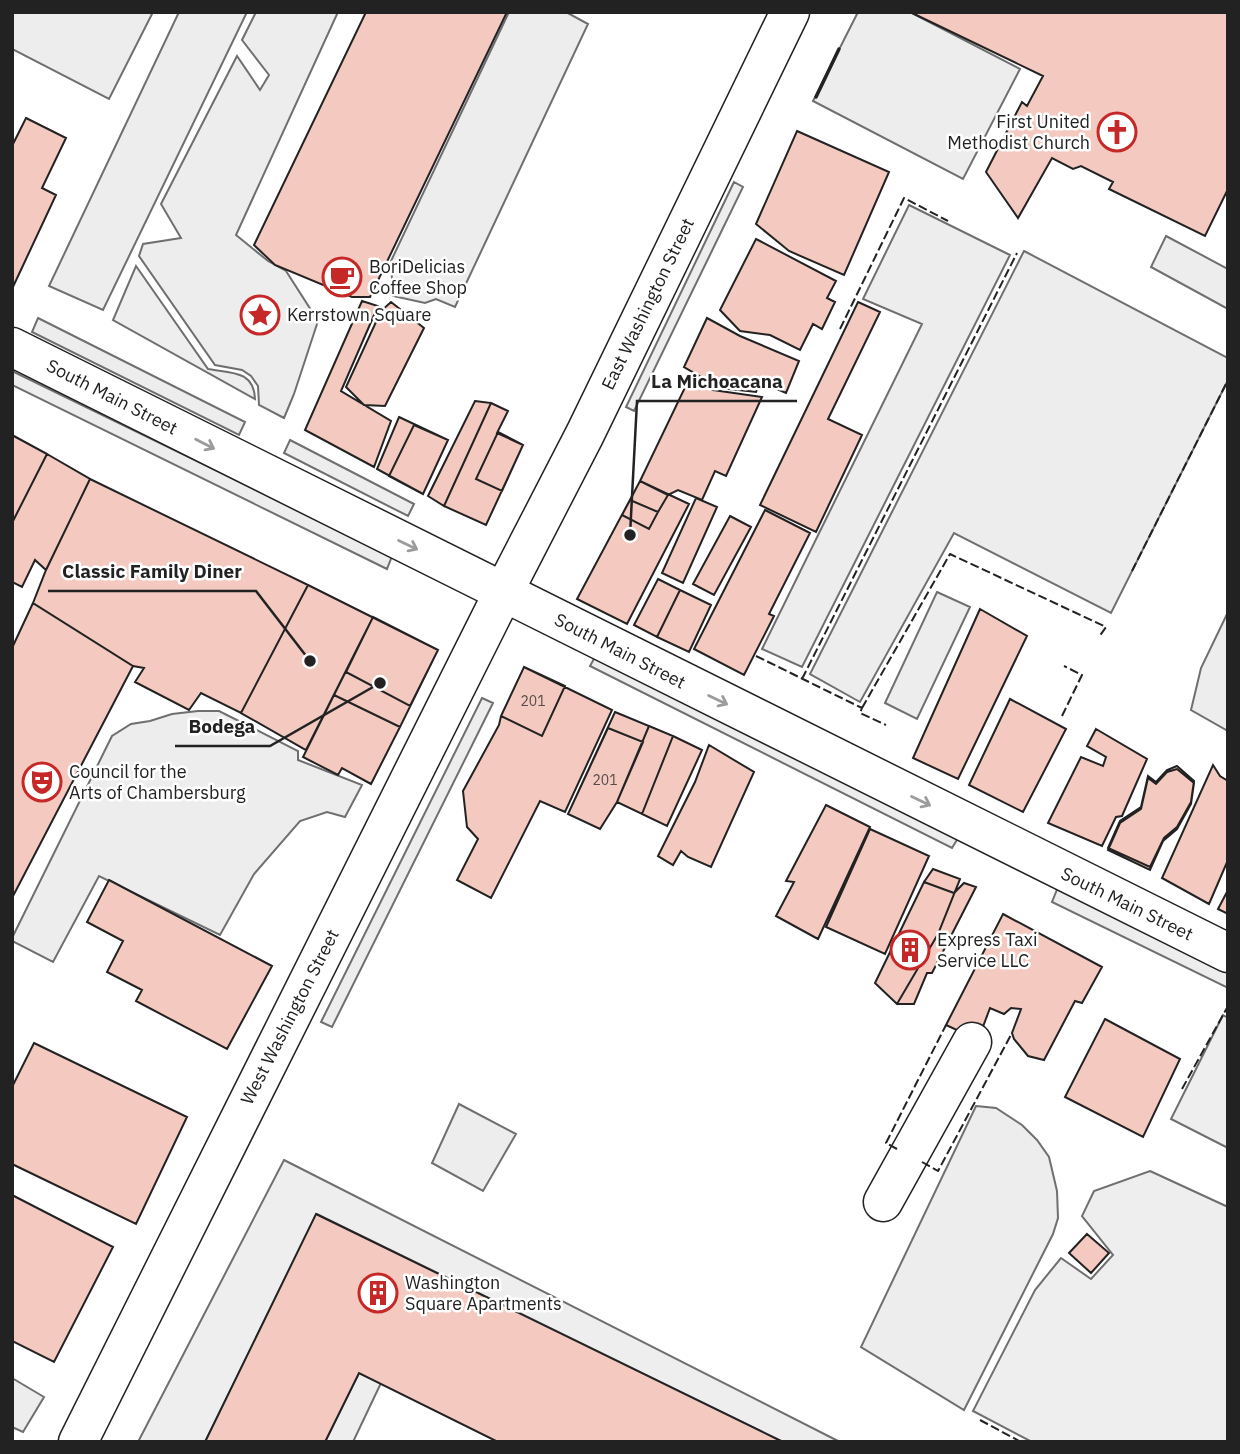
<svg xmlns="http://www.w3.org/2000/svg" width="1240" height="1454" viewBox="0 0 1240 1454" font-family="'IBM Plex Sans',sans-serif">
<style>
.green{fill:#eee;stroke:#6f6f6f;stroke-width:2}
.parking{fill:#ededed;stroke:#6f6f6f;stroke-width:2}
.building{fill:#f3c9c0;stroke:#222;stroke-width:2}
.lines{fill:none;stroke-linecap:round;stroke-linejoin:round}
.street-casing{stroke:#222;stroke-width:41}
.secondary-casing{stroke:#222;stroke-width:41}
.primary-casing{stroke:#222;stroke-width:41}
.street{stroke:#fff;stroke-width:38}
.secondary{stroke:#fff;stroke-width:38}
.primary{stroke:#fff;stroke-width:38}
.fence{stroke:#222;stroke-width:2;stroke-dasharray:9 3.5;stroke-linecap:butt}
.wall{stroke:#222;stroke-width:3.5}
.oneway{stroke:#9c9c9c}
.labels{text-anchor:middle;stroke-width:5;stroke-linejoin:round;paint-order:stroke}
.number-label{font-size:14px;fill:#564c4a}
.poi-label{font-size:18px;fill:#222;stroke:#fff;text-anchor:start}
.street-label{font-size:18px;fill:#222;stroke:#fff}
.leader{fill:none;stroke:#222;stroke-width:2.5}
.callout-dot{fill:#222;stroke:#fff;stroke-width:2.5}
.callout-label{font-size:19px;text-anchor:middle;font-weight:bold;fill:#222;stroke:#fff;stroke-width:5;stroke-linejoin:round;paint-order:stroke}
</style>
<rect width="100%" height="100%" fill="#fff"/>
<path class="green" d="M136,266L208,369C230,373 254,370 255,399L113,320Z
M1223,1015L1228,1018V1148L1171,1119Z
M284,1160L840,1442H783L317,1214L205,1442H138Z
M1150,1171L1228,1207V1442H1032L973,1411L1035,1290L1061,1258L1091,1279L1113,1255L1082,1216L1094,1191Z
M359,1373L381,1383L353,1442H325Z"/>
<path class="parking" d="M12,12H153L109,99L12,49Z
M179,12H247L103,310L49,286Z
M256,12H338L236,235L268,261L286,271L318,321L294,394L284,418L259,405L258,386L251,376L242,370L215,365L139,256L143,244L181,238L161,204L237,56L260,90L269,75L242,40Z
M509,12H566L588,24L455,307L436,299L425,303L393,296L391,261Z
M858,12H910L1020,69L963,179L813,101Z
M734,182L743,187L634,411L626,407Z
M909,205L1010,255L802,667L762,649L922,324L863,299Z
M1166,236L1228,269V309L1151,267Z
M1024,251L1228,358V380L1111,613L954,533L860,702L810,674Z
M38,318L245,422L239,435L32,332Z
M12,371L392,556L387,569L12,385Z
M290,440L414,504L408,516L284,453Z
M937,592L970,607L917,719L885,703Z
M1228,612V731L1191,710L1201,668Z
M596,655L960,835L952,848L590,666Z
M482,698L493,703L332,1027L321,1022Z
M198,711H219L298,751V760L362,785L345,817L327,812L300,821L254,874L220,935L99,876L53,962L12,941V938L112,736L131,724L150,721L172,714Z
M1058,887L1228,969V988L1052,902Z
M459,1104L516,1134L483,1191L432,1163Z
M976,1106L996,1108L1022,1125L1037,1140L1049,1157L1057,1191L1058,1218L1053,1234L964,1410L861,1347Z
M12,1378L44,1397L23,1432L12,1427Z"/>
<path class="building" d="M366,12H507L370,297H352L275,265L254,245Z
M910,12H1228V189L1205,236L1109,189L1113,182L1081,166L1073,169L1052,158L1018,218L986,172L1022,102L1027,106L1043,76Z
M26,118L66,138L42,188L56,195L12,289V146Z
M797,131L889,172L844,275L789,251L756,224Z
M756,239L836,281L827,298L835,302L822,329L813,324L800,350L770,335L740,331L720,310Z
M362,301L378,306L341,391L391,421L374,467L305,430Z
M391,302L424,328L385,406L364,405L346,387L381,311Z
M858,302L880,312L828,419L862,435L816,532L760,505Z
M707,318L740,336L799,361L786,393L760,382L756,392L720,388L684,367Z
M689,379L713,390L762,397L726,476L715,471L702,500L678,490L668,495L640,481Z
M475,401L491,403L444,506L428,496Z
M491,403L508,411L497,433L523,445L486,525L444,506Z
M399,417L448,440L423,494L377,469Z
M414,425L448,440L423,494L389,476Z
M498,432L523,445L502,491L476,479Z
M12,435L47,454L12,523Z
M47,454L90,479L46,570L35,560L22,587L12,582V523Z
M90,479L308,585L241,713L201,693L189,710L135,682L144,668L133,666L33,603L46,570Z
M640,481L689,504L627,624L577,599Z
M640,481L668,495L658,512L630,500Z
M696,498L717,507L683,583L662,573Z
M630,500L658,512L649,529L622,515Z
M765,510L810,533L769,614L774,616L744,675L694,649Z
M730,516L751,527L714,595L693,584Z
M658,579L680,590L657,637L634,625Z
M308,585L438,650L373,617L306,750L241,713Z
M680,590L711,605L689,652L657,637Z
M33,603L133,666L12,898V648Z
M980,609L1027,636L958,779L913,758Z
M373,617L438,650L400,727L334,695Z
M373,617L438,650L410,706L346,672Z
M524,667L612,710L565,812L540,801L491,898L457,880L478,839L467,827L463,791L499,725L501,716Z
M524,667L565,686L542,736L501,716Z
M334,695L400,727L371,784L342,768L338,775L303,757Z
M1010,699L1066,729L1023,812L969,785Z
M615,712L649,726L617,802L600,829L568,814Z
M649,726L673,736L642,814L617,802Z
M608,728L643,742L617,802L600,829L568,814Z
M1096,729L1147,759L1122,816L1116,817L1102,846L1048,823L1081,757L1103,766L1106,757L1087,746Z
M673,736L702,750L667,826L642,814Z
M709,745L754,772L711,867L688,857L681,851L673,865L658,856L695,782Z
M1213,765L1220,776L1228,781V860L1209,904L1162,878Z
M1177,766L1194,781L1191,802L1177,827L1164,838L1150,867L1108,848L1120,821L1141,807L1148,776L1156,782L1167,770Z
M1177,769L1194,783L1191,804L1177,829L1163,841L1150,870L1108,850L1120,823L1141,809L1148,778L1156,784L1167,772Z
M826,805L870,827L818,939L776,916L794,882L786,881Z
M870,829L929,856L885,954L826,927Z
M933,869L960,879L938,934L897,1004L875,983L924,882Z
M109,880L272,966L227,1049L136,1001L142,990L107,972L123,941L87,922Z
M924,882L954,893L964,883L976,887L932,973H927L914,1004H897L875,983Z
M1228,890V914L1218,909Z
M1003,914L1102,967L1082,1003L1075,1001L1044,1060L1028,1056L1014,1039L1012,1033L1021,1009L1011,1008L1004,1014L990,1008L978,1040L946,1025Z
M1105,1019L1180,1059L1143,1137L1065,1097Z
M34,1043L187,1117L136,1224L12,1164V1087Z
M12,1195L113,1247L54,1362L12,1341Z
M316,1214L783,1442H498L359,1373L325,1442H205Z
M1087,1234L1109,1253L1091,1273L1069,1253Z"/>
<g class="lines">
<defs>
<path id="street" d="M883,1202L972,1042"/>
<path id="secondary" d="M78,1442L503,593L585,434L790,12"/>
<path id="primary" d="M12,347L1228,953"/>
</defs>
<use href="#street" class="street-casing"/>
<use href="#secondary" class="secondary-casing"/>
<use href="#primary" class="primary-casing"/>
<use href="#street" class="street"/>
<use href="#secondary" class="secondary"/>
<use href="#primary" class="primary"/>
<path class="fence" d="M840,329L904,198L948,221
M1132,571L1228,380
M756,656L862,708L860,713L886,725
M802,679L1017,253
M862,708L950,554L1106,627L1099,637
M1062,716L1082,675L1064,666
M1182,1089L1228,1006
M897,1149L886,1143L946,1025
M922,1162L938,1171L1012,1033
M980,1420L1021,1442"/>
<path class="wall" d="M816,97L839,49"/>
</g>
<defs><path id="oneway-shaft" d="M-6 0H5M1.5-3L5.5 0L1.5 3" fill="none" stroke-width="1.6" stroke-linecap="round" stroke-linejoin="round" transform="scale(1.75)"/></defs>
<g class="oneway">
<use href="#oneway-shaft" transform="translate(205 444) rotate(27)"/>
<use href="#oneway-shaft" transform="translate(408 545) rotate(26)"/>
<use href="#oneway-shaft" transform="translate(718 700) rotate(26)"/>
<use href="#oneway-shaft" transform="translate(921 801) rotate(26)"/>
</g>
<defs>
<symbol id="church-ring" viewBox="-11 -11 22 22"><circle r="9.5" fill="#fff" stroke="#c62828" stroke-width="1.5"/><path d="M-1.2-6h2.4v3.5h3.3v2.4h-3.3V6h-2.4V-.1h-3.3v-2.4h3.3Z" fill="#c62828"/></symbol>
<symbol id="cafe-ring" viewBox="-11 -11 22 22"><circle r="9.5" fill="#fff" stroke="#c62828" stroke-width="1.5"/><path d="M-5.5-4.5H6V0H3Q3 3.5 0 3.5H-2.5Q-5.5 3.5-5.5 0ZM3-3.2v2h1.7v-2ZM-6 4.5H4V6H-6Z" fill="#c62828"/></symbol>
<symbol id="sight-ring" viewBox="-11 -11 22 22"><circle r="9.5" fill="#fff" stroke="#c62828" stroke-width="1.5"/><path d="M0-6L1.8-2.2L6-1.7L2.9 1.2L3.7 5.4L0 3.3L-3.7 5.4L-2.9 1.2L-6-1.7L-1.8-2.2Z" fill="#c62828"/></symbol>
<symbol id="theatre-ring" viewBox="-11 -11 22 22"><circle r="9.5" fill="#fff" stroke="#c62828" stroke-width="1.5"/><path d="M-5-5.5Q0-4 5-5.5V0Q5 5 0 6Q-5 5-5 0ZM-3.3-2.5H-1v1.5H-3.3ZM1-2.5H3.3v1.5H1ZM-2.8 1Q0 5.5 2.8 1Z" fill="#c62828"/></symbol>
<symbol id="building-ring" viewBox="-11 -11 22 22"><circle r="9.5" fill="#fff" stroke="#c62828" stroke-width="1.5"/><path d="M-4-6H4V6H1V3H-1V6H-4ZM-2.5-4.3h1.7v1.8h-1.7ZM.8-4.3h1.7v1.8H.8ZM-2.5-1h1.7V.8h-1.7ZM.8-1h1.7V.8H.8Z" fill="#c62828"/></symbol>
</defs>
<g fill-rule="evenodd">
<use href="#church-ring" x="1095" y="110" width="44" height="44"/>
<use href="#cafe-ring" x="320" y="255" width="44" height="44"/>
<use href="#sight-ring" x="238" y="293" width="44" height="44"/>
<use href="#theatre-ring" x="20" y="760" width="44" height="44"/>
<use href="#building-ring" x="888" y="928" width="44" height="44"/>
<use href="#building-ring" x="356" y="1271" width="44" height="44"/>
</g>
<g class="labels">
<g class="number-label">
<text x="533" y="706">201</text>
<text x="605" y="785">201</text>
</g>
<g class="poi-label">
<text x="1090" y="128" text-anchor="end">First United<tspan x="1090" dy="21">Methodist Church</tspan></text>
<text x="369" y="273">BoriDelicias<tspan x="369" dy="21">Coffee Shop</tspan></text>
<text x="287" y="321">Kerrstown Square</text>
<text x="69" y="778">Council for the<tspan x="69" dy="21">Arts of Chambersburg</tspan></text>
<text x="937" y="946">Express Taxi<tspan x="937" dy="21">Service LLC</tspan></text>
<text x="405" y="1289">Washington<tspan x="405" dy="21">Square Apartments</tspan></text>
</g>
<g class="street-label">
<text transform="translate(648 304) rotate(-64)" y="6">East Washington Street</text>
<text transform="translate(112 397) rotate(27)" y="6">South Main Street</text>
<text transform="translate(620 651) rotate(27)" y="6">South Main Street</text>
<text transform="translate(1127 904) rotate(26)" y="6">South Main Street</text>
<text transform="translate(290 1017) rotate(-63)" y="6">West Washington Street</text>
</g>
</g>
<path class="leader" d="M630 535L637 401H797M310 661L256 591H48M380 683L270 746H175"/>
<g class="callout-dot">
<circle cx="630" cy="535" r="7"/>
<circle cx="310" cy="661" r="7"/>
<circle cx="380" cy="683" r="7"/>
</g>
<g class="callout-label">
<text x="717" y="388">La Michoacana</text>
<text x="152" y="578">Classic Family Diner</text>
<text x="222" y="733">Bodega</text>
</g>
<rect width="1240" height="1454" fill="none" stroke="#222222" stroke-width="28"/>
</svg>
